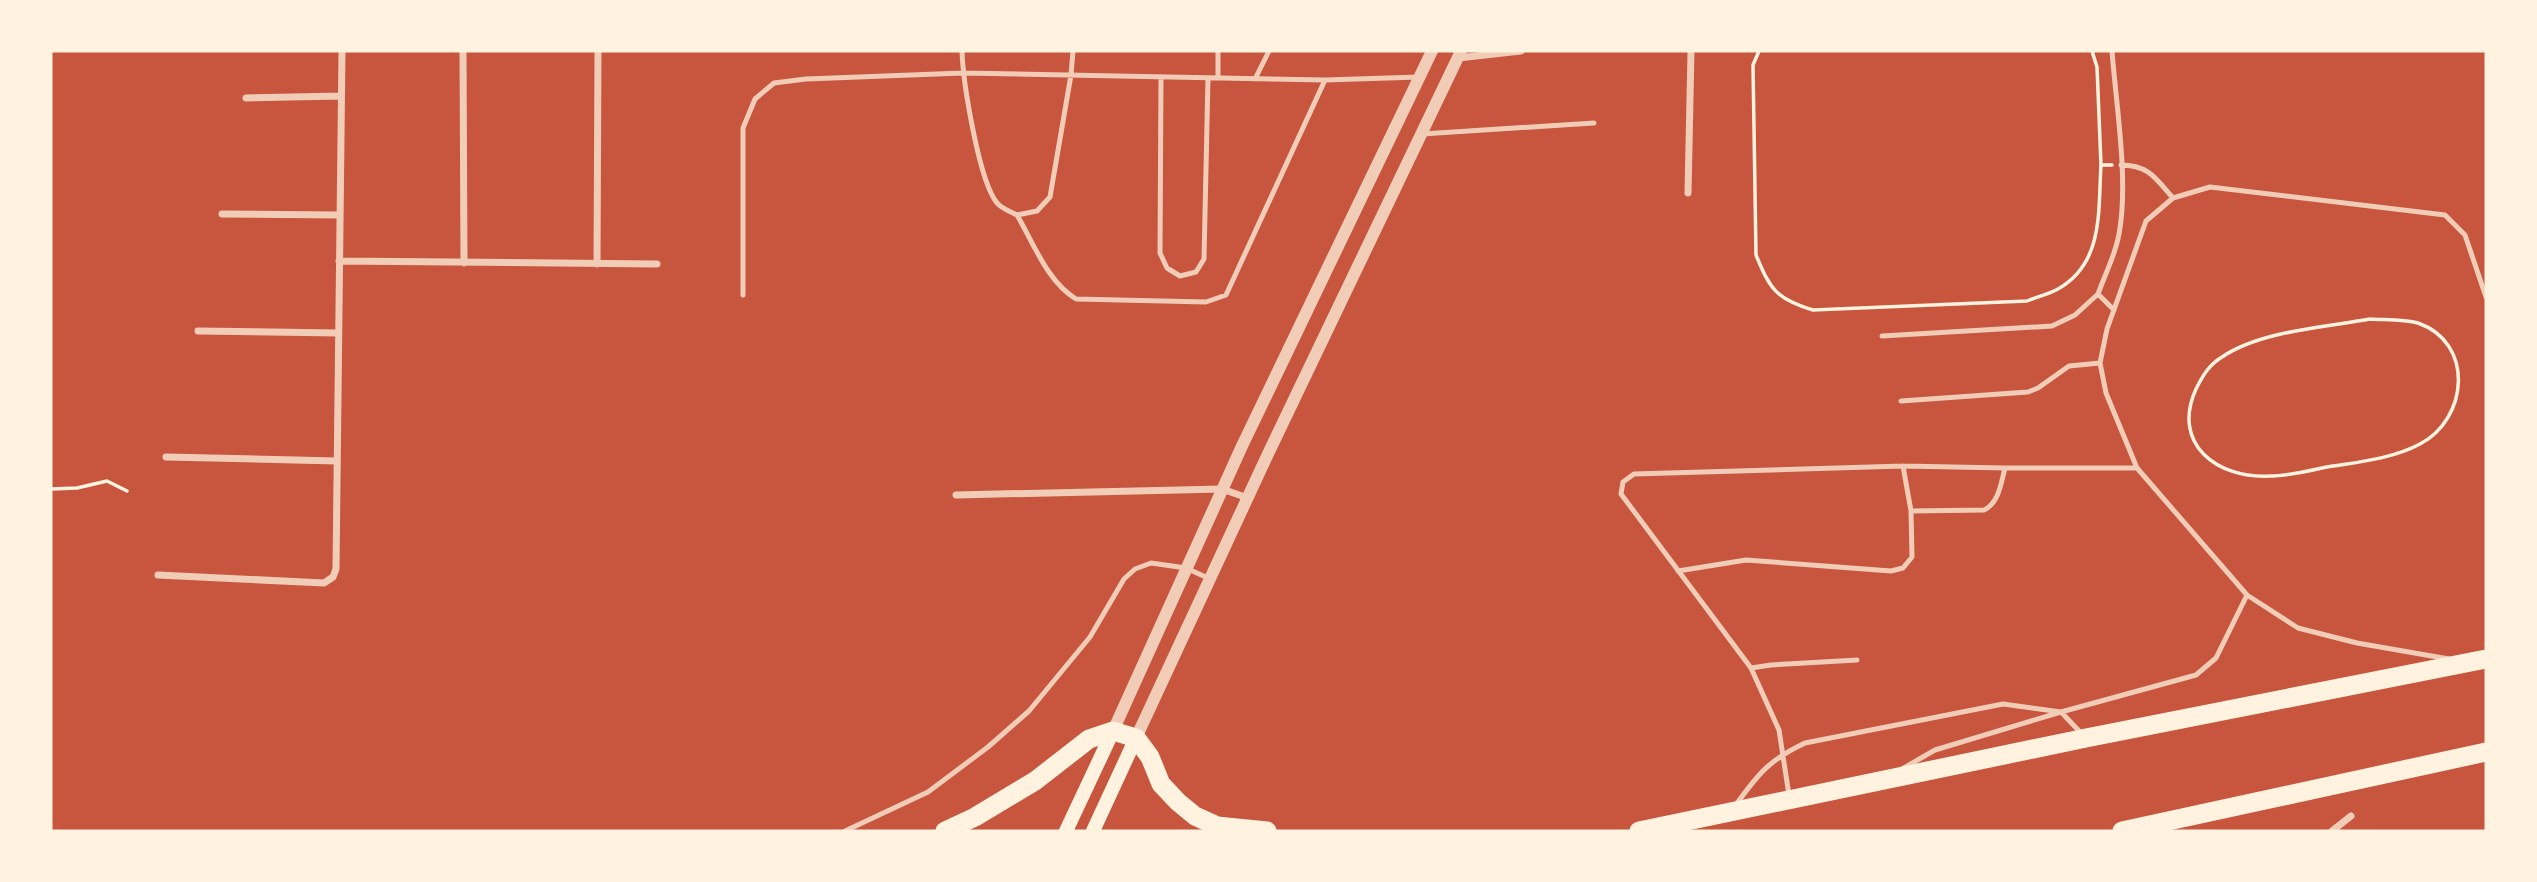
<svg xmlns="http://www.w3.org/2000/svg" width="2537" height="882" viewBox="0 0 2537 882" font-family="Roboto,sans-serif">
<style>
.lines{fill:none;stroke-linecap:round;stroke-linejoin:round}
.path{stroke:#fff3e0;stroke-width:3.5}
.service{stroke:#f1ccb7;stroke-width:5}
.minor{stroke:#f1ccb7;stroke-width:7}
.tertiary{stroke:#f1ccb7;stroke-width:12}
.secondary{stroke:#fff3e0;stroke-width:14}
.trunk{stroke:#fff3e0;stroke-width:19}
</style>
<rect width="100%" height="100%" fill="#c8553d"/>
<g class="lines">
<path class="path" d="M1759,51L1753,65L1756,255C1770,289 1776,299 1813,310L2027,301C2037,297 2049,294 2058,289C2104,263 2098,211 2101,165H2112
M2092,51L2097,67L2101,165
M2370,319C2385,320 2404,319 2418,323C2475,343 2468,419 2420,444C2392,459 2358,462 2327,467C2308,471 2289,476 2270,476C2217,479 2171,444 2196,389C2203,375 2209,365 2222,357C2260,331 2326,327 2370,319Z
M51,489L77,488L107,481L127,491"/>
<path class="service" d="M962,51C963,81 979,184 998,204C1003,209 1011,212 1017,215L1037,211L1050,197L1071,75L1073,51
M2112,51C2116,104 2128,176 2120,228C2117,251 2106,272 2098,294L2114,310
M1161,77L1160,253L1167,268L1180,276L1196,272L1204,259L1208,78
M1218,78V51
M1255,79L1269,51
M1422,134L1594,123
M2121,165C2149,165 2156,179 2173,198
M1017,215C1034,244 1047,281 1076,299L1206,302L1226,295L1325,80
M743,295V128L755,99L774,83L806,79L963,73L1325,80L1419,77
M1882,336L2052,326L2075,315L2098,294
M1901,401L2028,392L2038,388L2069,366L2100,363
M1911,511L1984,510C1999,503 2001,483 2005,468
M1678,571L1746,560L1891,571L1903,568L1912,557L1911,511L1903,466
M2449,659L2357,643L2298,628L2247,595L2137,468L2106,393L2100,363L2107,329L2146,221L2173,198L2210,187L2445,215L2465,235L2486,297
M1857,660L1771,665L1751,668L1621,494L1623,482L1634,474L1903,466L2005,468H2137
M1751,668L1779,730L1789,795
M1902,769L1935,750L2061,712L2196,675L2216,658L2247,595
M1735,806C1758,774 1769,760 1805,743L2003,704L2061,712L2081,733
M845,831L928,792L988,747L1029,711L1090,637L1124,579L1135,569L1151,563L1186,568L1210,579"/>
<path class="minor" d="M463,51L464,263
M1458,58L1521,51
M246,98L341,96
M1688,193L1691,51
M222,214L339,215
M339,261L657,264
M597,264L598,51
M198,331L338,333
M166,457L337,461
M956,495L1222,489L1248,498
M158,575L324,583L333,577L336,569L342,51
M2332,831L2351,816"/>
<path class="tertiary" d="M1113,731L1242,446L1432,51
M1136,738L1267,456L1461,51"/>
<path class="secondary" d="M1066,831L1113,731
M1093,831L1136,738"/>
<path class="trunk" d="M945,831L975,817L1035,781L1089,739L1113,731L1136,738L1150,757L1161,784L1178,802L1195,816L1217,826L1267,831
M1639,831L2086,738L2486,659
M2122,831L2486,752"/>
</g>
<rect width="2537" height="882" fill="none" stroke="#fff3e0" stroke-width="105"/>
</svg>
